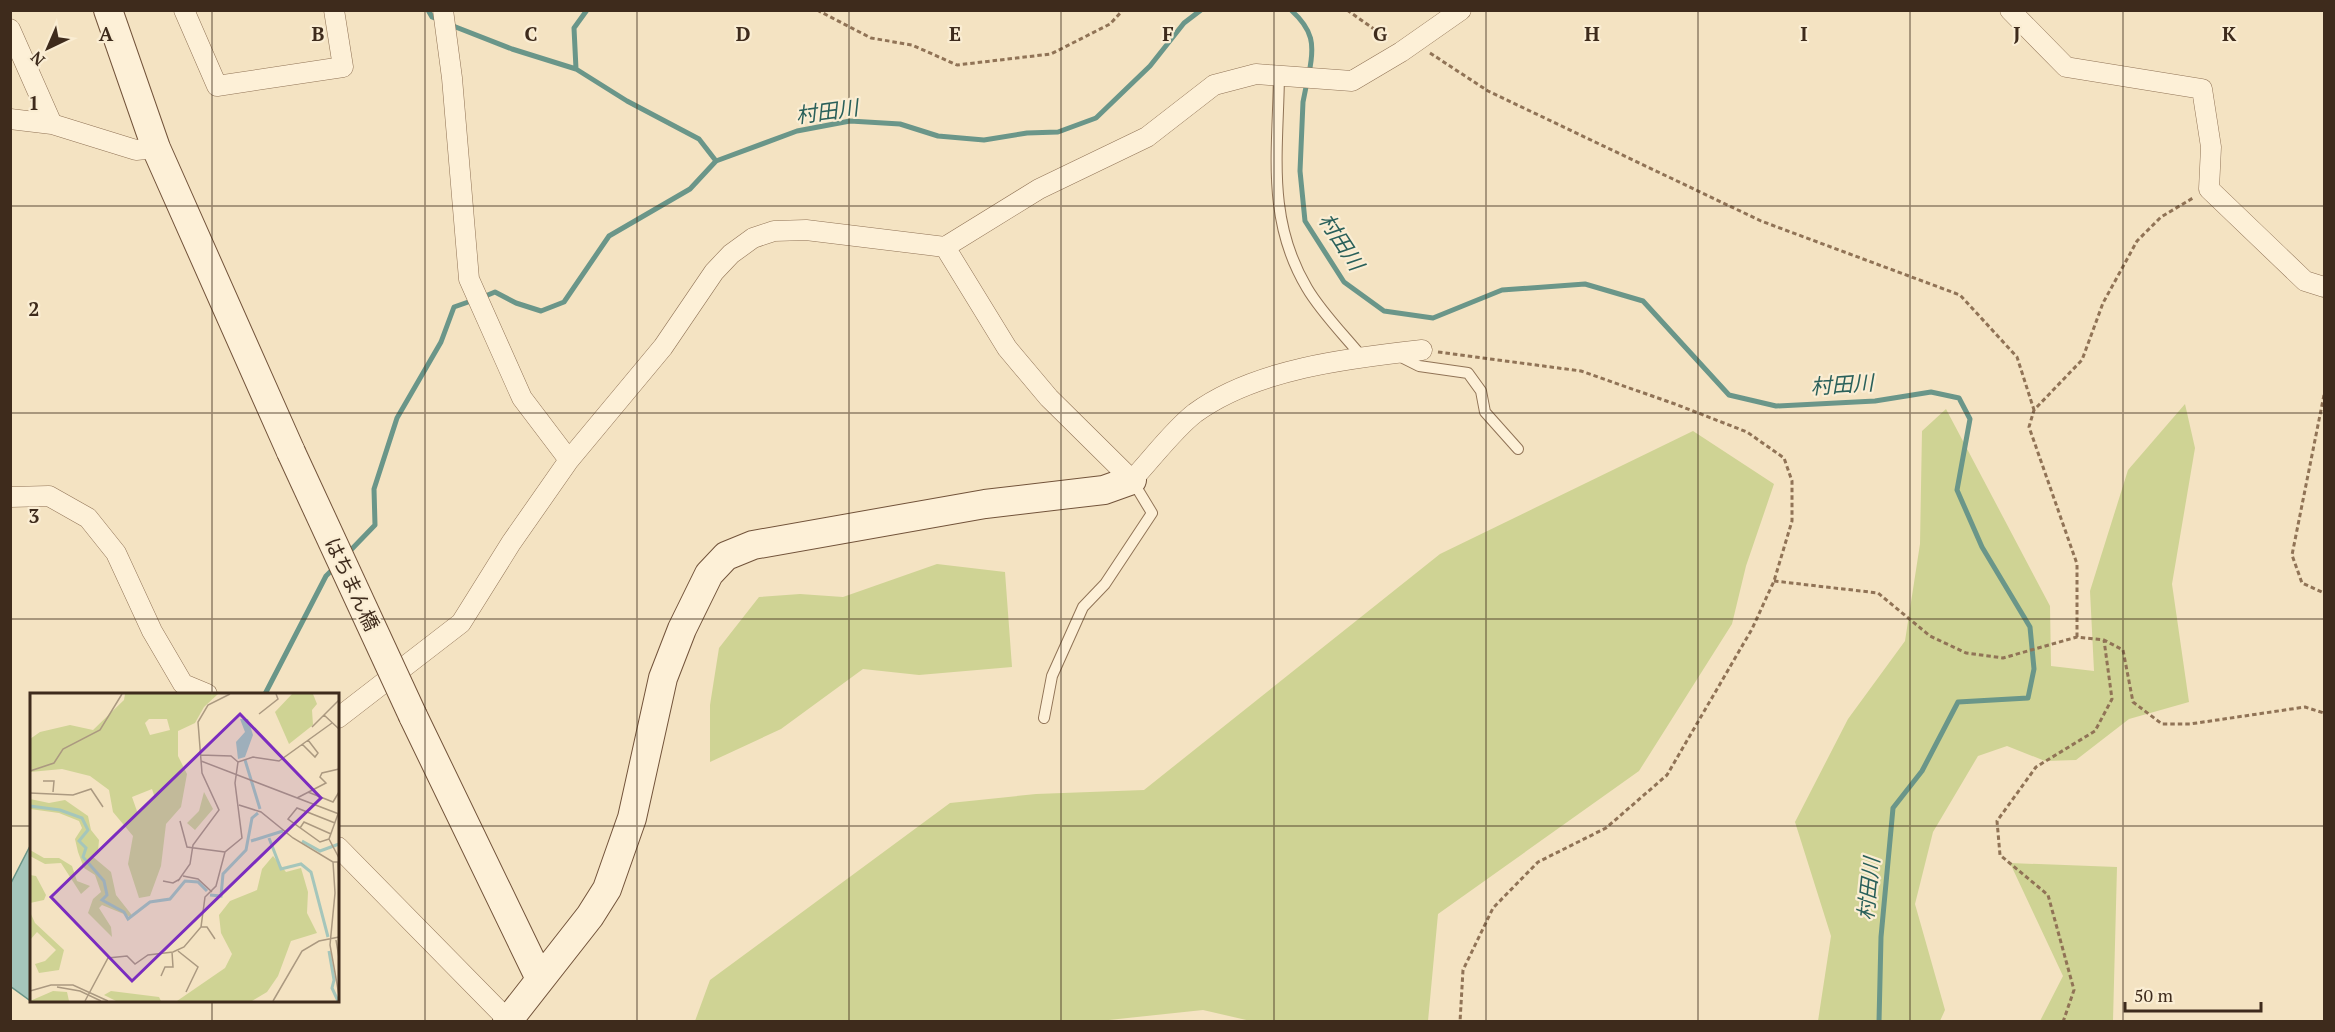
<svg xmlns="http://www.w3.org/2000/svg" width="2335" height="1032" viewBox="0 0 2335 1032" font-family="'PT Serif','Noto Sans JP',serif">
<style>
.green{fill:#cfd394}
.water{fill:#a5c6bb;stroke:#6a9689;stroke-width:1.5}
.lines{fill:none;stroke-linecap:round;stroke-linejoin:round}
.stream{stroke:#6a9689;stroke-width:5}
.lane-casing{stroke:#907356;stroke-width:12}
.street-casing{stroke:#907356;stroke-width:21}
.secondary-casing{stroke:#72533a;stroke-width:30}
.path{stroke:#907356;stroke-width:3;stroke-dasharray:4.5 3;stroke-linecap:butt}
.lane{stroke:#fdf0d7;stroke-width:10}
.street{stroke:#fdf0d7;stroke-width:20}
.secondary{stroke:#fdf0d7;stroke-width:28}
.secondary-bridge-casing{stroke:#72533a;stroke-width:30;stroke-linecap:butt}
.secondary-bridge{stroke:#fdf0d7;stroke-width:28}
.grid{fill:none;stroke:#3e2b1c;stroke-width:1.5;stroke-opacity:0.55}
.labels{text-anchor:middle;stroke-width:4.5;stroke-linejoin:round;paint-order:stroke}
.street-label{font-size:20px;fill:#3e2b1c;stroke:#faedd3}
.water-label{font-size:21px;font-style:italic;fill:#2a605a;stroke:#faedd3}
.inset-river{fill:none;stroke:#a5c6bb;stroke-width:3}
.inset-road{fill:none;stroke:#ab9980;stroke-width:1.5}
.view{fill:#7b2cbf;fill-opacity:0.15;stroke:#7b2cbf;stroke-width:3}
.inset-edge{fill:none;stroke:#3e2b1c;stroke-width:3}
.grid-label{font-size:20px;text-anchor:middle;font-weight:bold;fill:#3e2b1c;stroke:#faedd3;stroke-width:4.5;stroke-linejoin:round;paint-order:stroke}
</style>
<rect width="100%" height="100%" fill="#f4e3c2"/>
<path class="green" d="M2185,404L2195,448L2172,584L2189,702L2129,719L2076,760L2045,761L2007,746L1978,756L1933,832L1915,904L1945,1010L1940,1021H1818L1831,936L1795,822L1848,719L1905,641L1920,544L1922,431L1946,409L2050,606L2051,666L2094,671L2090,591L2128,470Z
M1693,431L1774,484L1746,566L1732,624L1639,771L1438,914L1428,1021L1255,1022L1203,1010L1090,1022L695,1021L710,980L950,803L1036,794L1144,790L1440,554Z
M937,564L1005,572L1012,667L919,675L863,669L781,729L710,762V705L719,648L759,597L800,594L843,597Z
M2010,863L2117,867L2113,1021H2040L2063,976Z"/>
<path class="water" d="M31,844L33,1001L32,1002L10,986L11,883Z"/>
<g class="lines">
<path class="stream" d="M428,10L432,17L440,20
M1291,10C1313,30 1315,44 1309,73
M448,24L512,49L576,69L627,101L699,139L716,161
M576,69L574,28L587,10
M1307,82L1303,102L1300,171L1305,221L1344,282L1384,311L1433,318L1502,290L1585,284L1643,301L1729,395L1776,406L1875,401L1931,392L1959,398L1970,419L1957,490L1982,547L2030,627L2034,669L2028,698L1958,702L1922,771L1893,808L1881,937L1879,1022
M483,297L495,292L516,303L541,311L564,302L609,236L690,189L716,161L797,131L850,121L900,124L938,136L984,140L1027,133L1058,132L1096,118L1150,66L1184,23L1201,10
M347,554L375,525L374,489L397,418L441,342L454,307L474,300
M265,694L326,576L335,567"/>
<defs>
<path id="lane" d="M1279,76C1278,152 1266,219 1307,288C1321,312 1344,335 1362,357
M1399,356L1419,366L1468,373L1481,391L1485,412L1518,449
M1044,718L1052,676L1083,607L1105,584L1152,513L1132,480"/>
<path id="street" d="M184,10L217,86L343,67L334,10
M443,10L452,78L469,279L522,398L569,460
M2010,10L2066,67L2202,89L2211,147L2209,189L2305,281L2324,287
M10,29L52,124
M10,119L52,124L136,150L156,148
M945,247L1007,348L1049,398L1132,480C1151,460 1173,430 1195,413C1255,369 1349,358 1422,350
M10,497L49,496L88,518L116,553L152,631L183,684L207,694
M338,718L461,623L511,543L569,460L663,347L714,272L731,254L753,238L774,231L806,230L945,247L1039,189L1147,137L1214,85L1256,74L1352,81L1401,52L1461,10
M338,847L508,1020"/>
<path id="secondary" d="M108,10L156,148L291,452
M413,716L540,979
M507,1022L590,916L607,889L632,818L663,678L682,629L709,574L726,556L753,545L985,504L1104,490L1132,480"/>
</defs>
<use href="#lane" class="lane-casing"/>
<use href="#street" class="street-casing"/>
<use href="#secondary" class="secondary-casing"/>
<path class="path" d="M817,10L871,38L912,45L957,65L1051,54L1110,24L1123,10
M1347,10L1388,39
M1430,53L1488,91L1761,221L1960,295L2017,357L2034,410
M1438,352L1581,371L1675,404L1747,432L1784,458L1792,481V521L1774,581L1752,629L1667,775L1606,828L1538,862L1493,908L1463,970L1460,1022
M2324,395L2292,555L2302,583L2324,593
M1774,581L1878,593L1930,636L1966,653L2003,658L2077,637L2104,640L2123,650L2133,702L2162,724H2190L2305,707L2324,713
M2077,637V564L2029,427L2034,410L2082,360L2103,303L2137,241L2161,217L2193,198
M2063,1022L2074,990L2048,895L2000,855L1997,821L2036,767L2095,731L2112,699L2104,640"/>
<use href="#lane" class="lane"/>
<use href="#street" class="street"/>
<use href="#secondary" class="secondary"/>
<defs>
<path id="secondary-bridge" d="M291,452L413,716"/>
</defs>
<use href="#secondary-bridge" class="secondary-bridge-casing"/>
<use href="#secondary-bridge" class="secondary-bridge"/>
</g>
<path class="grid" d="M212,10V694M425,10V1022M637,10V1022M849,10V1022M1061,10V1022M1274,10V1022M1486,10V1022M1698,10V1022M1910,10V1022M2123,10V1022M10,206H2324M10,413H2324M10,619H2324M10,826H32M338,826H2324M212,1000V1022"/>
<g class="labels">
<g class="street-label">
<text transform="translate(352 584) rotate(65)" y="7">はちまん橋</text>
</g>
<g class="water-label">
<text transform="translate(827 112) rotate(-8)" y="7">村田川</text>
<text transform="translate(1341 242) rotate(57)" y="7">村田川</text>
<text transform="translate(1842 385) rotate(-4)" y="7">村田川</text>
<text transform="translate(1869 889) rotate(-84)" y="7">村田川</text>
</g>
</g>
<g transform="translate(30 693)">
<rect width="309" height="309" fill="#f4e3c2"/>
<path d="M95,1H188L174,14L165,30L148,38V63L157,81L151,114L136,131L131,173L120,203L109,205L98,171L103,143L83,119L79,97L60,83L32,76L0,79V46L10,39L40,32L63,37L94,7ZM119,26H137L140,37L120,42L115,30ZM122,96L125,105L108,121L102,104ZM262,1H283L287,11L282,17L283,32L259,51L245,19ZM174,99L183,116L165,137L157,130L169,118ZM0,106L19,110L35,107L58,123L61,137L69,147L68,159L62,163L81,179L86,202L101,221V224L72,212L69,215L81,234L82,244L58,220L63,206L71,199L65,182L54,175L48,159L45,146L52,135L49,128L29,120L0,116ZM0,157L14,165H29L42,173L47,188L60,193L51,201L31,170L15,171L0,163ZM243,163L256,179L271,175L278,199L277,220L287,240L261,248L248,283L237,299L222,308H147L195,275L202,261L191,240L189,222L200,208L227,197L232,176ZM0,182L6,183L16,202L14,207L0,210ZM0,219L5,230L34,257L29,277L9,280L5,271L15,268L26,257L7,239L0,247ZM23,298L37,299L39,308H0ZM81,298L129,304L131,308H86L74,302Z" fill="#cfd394" fill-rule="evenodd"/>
<path d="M210,26H218L223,42L215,64L208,66L206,49L215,39Z" fill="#a5c6bb"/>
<path class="inset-river" d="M215,67L230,116M0,113L30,117L52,125L58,137L49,148L56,155L53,164L74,188L77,202L72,207L94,219L98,226L120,209L140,206L155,188L168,189L177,198M239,145L251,176L271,171L281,179L298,244M221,148L253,138M272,148L290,158L309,151M180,202L191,203L193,181L216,157L222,125L228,120M299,258L304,287L302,295L308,308"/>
<path class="inset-road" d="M229,21L248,6L246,1M294,22L309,36M282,34L309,7M272,51L285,64L288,60L278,47M170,62L201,63L208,69M171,68L309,121M0,78L24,70L33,56L70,37L92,1M13,88H24L23,99M278,99L303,109L309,99M0,100L43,102L61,96L73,114M267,105L296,90L290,84L292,80L309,76M209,112L231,119L263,145L303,169L305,200L300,252L309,302M308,121L299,146L309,165M150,128L157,154L195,159M270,135L274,129L301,141M299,146L290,149L258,126L267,115L305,130M303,169H308L309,195M153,183L168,186L182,199M133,188L143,190L150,186M148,188L160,171L163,152L189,117L172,80L168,29L178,12L200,1M171,234H177L185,246M306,247L309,265M148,258L168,274L156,299M131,283L135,274H143L142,259M27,294L50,298L71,308M0,298L21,292H43L78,308M55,308L78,265L97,263L105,271L118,262L143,259L154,254L171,234L175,204L186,193L195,159L212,145L205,90L208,69L223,64L249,68L302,30M243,308L272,258L289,248L309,244"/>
<path class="view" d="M210,21L291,105L102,288L21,204Z"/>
<rect width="309" height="309" class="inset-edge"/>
</g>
<g class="grid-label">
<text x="106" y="41">A</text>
<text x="318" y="41">B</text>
<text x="531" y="41">C</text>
<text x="743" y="41">D</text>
<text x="955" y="41">E</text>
<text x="1168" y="41">F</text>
<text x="1380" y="41">G</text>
<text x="1592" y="41">H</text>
<text x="1804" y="41">I</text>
<text x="2017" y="41">J</text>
<text x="2229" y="41">K</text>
<text x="34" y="110">1</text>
<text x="34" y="316">2</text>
<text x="34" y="523">3</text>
</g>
<rect width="2335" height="1032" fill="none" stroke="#3e2b1c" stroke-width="24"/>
<g transform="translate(48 48) rotate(224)" stroke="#faedd3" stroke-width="4.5" paint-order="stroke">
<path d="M0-4.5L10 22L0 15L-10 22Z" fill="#3e2b1c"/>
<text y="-9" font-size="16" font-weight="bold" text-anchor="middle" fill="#3e2b1c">N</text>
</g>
<path d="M2125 1002v9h136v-9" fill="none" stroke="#3e2b1c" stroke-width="3"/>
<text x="2134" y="1002" font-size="18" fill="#3e2b1c" stroke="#faedd3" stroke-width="4.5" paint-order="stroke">50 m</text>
</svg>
